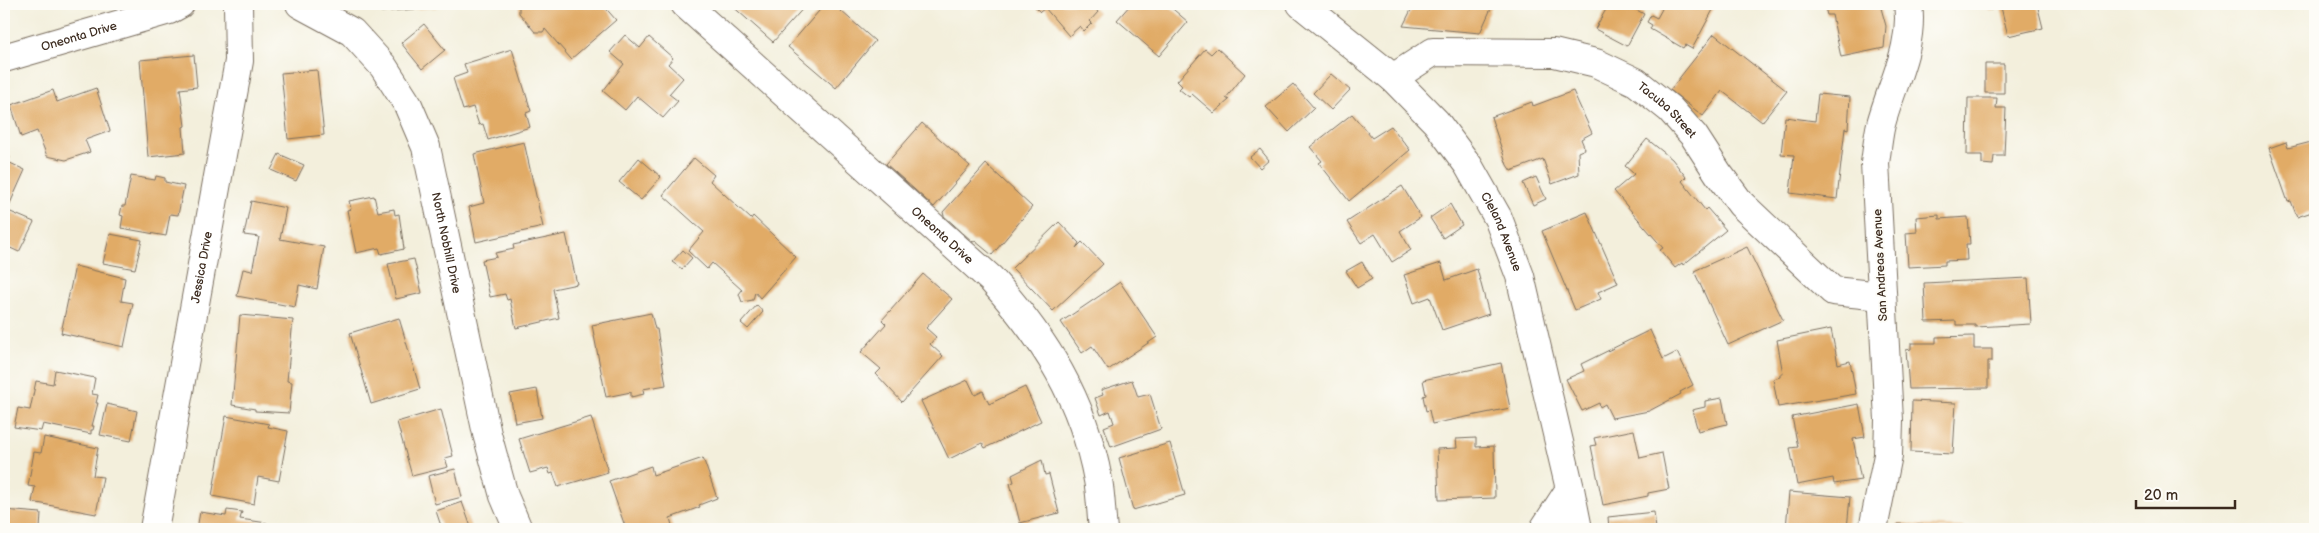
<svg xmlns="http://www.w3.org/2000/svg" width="2319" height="533" viewBox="0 0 2319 533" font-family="'Balsamiq Sans',sans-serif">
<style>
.building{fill:#e1ab66}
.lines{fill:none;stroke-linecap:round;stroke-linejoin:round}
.minor-casing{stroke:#7b6f60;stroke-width:30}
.minor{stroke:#fff;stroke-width:28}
.labels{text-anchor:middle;stroke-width:4;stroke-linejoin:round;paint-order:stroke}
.street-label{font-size:12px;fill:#3b2a1e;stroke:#fdfcf7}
</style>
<rect width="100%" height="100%" fill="#fdfcf7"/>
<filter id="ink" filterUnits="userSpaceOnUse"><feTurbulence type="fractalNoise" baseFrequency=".02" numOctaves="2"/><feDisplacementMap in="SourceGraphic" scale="10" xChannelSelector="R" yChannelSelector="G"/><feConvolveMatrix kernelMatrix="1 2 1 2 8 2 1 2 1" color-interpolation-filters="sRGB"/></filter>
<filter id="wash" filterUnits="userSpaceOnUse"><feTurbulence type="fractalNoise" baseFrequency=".0096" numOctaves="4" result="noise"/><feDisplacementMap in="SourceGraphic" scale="20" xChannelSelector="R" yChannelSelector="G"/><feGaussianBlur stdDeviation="1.12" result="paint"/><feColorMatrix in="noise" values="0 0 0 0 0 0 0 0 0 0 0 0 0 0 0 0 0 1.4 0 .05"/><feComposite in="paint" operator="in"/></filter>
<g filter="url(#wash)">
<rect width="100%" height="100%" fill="#f3efdc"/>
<g id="blocks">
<path class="building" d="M380,4H437L438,7L381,12Z
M522,4H602L616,20L571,59L545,29L543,32H535L519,13V7Z
M730,4H807L773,42Z
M825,4H833L875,41L836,88L788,47Z
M1032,4H1091L1098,12L1090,21L1092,23L1084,31L1080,26L1069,36L1045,8L1040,12Z
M1131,4H1167L1188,22L1159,56L1117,20Z
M1414,4H1493L1480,33L1403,26Z
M1609,4H1626L1644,14L1627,46L1595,29Z
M1656,4H1707L1714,8L1692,49L1685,45L1683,48L1650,29L1652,25L1647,22L1651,15L1657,18L1662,9Z
M1824,4H1882L1883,7L1881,8L1886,26L1884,48L1841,57L1832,15H1827Z
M1983,4H2037L2043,28L2008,36L2001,7L1990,10Z
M424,24L445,50L422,69L401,43Z
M1714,34L1787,91L1762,122L1722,91L1703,116L1670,90Z
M625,35L640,48L649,37L673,58L668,64L683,78L669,94L678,101L663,118L637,96L625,110L603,91L624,64L610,52Z
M1217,48L1245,74L1226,98L1229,100L1214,113L1192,94L1189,97L1179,89L1182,86L1177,81L1205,49L1211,54Z
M512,49L531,111L526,113L530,127L488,140L483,124L479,125L473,107L463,110L453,78L467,73L464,64Z
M194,55L197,87L180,89L185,126L183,127L185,153L148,157L140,60Z
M1985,64H2004V93H1985Z
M317,70L324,135L288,139L281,73Z
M1331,74L1350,90L1331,110L1313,93Z
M1293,84L1314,108L1289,132L1266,107Z
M96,88L110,131L85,140L90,152L66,160L47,156L37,131L21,137L11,105L53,90L57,102Z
M1573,91L1592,133L1581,139L1585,149L1578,152L1579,174L1552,184L1543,159L1511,171L1507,165L1491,117L1532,102L1533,106Z
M1818,94L1850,97L1848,129L1845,128L1837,199L1790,193L1794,155L1781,154L1785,117L1815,121Z
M1968,98H1997L1996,108H2006L2004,156H1994L1993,165L1982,164V155H1967Z
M1352,114L1372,138L1391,126L1410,150L1349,201L1319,163L1322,161L1310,147Z
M922,123L970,166L934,207L886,164Z
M1647,139L1672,159L1686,177L1682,181L1705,210L1707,208L1726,230L1683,265L1682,263L1675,268L1660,250L1663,248L1614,191L1634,174L1625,166Z
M2315,141V211L2297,217L2291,201L2288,202L2269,148L2286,142L2288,148Z
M524,142L543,227L476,242L469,207L484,203L474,154Z
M1260,149L1269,160L1260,168L1250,157Z
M279,154L304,165L296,181L271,170Z
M4,155L10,157L8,162L25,170L8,208L4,206Z
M639,158L661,177L641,200L619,182Z
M694,158L714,175L710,181L751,219L753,216L796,257L760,298L755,292L753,300L742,302L739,294L742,290L712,263L707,269L688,251L704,232L663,195Z
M986,164L1032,207L992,255L975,241L973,242L944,216L943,212Z
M131,176L155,180L156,176L165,178V182L184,186L178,215L170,214L166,236L121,228L123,216L120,215L122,206H125Z
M1536,177L1546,199L1533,205L1523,183Z
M1402,186L1421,217L1400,231L1411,250L1392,262L1375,234L1361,243L1347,222Z
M374,196L378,212L394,209L395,215L399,214L404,249L381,254L379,248L356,253L347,210L351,209L349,201Z
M251,201L286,208L280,239L324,247L317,289L299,285L295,307L237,296L243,269L252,271L259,237L244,235Z
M1450,204L1462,225L1443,238L1430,218Z
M6,210L34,222L19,252L4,245V215Z
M1587,212L1618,283L1598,292L1601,299L1575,310L1542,231Z
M1939,215V219L1968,217L1970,244H1966L1967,260L1945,261V265L1908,267L1906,233L1917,232L1916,217Z
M1059,222L1079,243L1076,248L1082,242L1103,264L1053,311L1012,268Z
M110,234L142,240L135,269L103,263Z
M566,234L577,284L553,289L559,318L516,328L510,299L507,300L505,294L490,297L482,260L497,257L495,253L514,249L513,245Z
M1747,247L1783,320L1728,345L1694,271Z
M683,250L692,258L682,269L672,262Z
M414,259L422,293L396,299L388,264Z
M1362,262L1372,279L1357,288L1346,271Z
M1441,263L1446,280L1477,269L1489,314L1442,330L1430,297L1414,303L1404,275Z
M75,266L125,278L121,301L133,303L124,347L61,333Z
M923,274L952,299L926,328L936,337L930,344L943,356L902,402L876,374L881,369L861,352L886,324L882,320Z
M2028,278L2031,324L1975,327V325H1956V321L1926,322L1924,283Z
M1120,282L1157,337L1108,370L1092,346L1082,353L1061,322Z
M757,305L763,312L748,329L741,323Z
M651,313L655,329H657L666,385L643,389L644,394L631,397V392L606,397L592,325Z
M240,315L293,320L287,381L292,382L289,413L255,411V409L232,405Z
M399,318L420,389L371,404L350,333Z
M1831,329L1838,364L1850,361L1856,394L1778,407L1773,379L1780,377V374H1783L1777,340Z
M1650,330L1663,359L1677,352L1693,385L1680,392L1681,394L1649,411L1612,418L1605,404L1600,407L1599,403L1582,411L1566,379L1584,371L1581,364Z
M1974,336V349H1992V361H1988V388L1909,389L1906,350L1911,349V343H1936V337Z
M1501,363L1510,408L1432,424L1429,410L1426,411L1423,396L1426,395L1423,380Z
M55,370L95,378L92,394L98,395L96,403H98L92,426H94L93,430H91V434L43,424L41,431L14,427L18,408L30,410L36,381L53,384Z
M968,380L975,395L983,391L989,404L1025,387L1041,421L985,448L982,443L949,459L921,401Z
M1132,380L1138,397L1150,394L1161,429L1111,447L1104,427L1114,423L1110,411L1101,415L1095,398L1103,395L1101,390Z
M537,389L542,418L515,423L510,394Z
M1722,398L1727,424L1698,431L1692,410L1705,407V401Z
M1912,401L1956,403L1953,454L1911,452Z
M107,404L137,411L131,441L100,435Z
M1859,404L1865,437L1853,439L1861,480L1834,484L1833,478L1797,485L1790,448L1798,447L1792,417Z
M441,409L453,456L445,458L448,467L412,476L397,422Z
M226,416L269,424L268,427L288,431L279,481L258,477L254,504L212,496Z
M591,417L608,472L558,487L553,473L550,474L548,468L530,473L519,439Z
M1634,430L1640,458L1662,453L1669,489L1648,493V496L1603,505L1591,446L1596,445L1594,438Z
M44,437L98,448L93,476L103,477L96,514L32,502L35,487L28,486L34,452L41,453Z
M1476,438V447L1494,446L1495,498L1439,500L1437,449L1457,448L1456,439Z
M1170,443L1185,495L1133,510L1119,458Z
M703,458L717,498L699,505L700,507L670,518L673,529H626L609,481L651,466L653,475Z
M1042,460L1045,475L1049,474L1059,513L1020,523L1010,483L1014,482L1012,475Z
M455,469L462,497L435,504L428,476Z
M1789,492L1850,497L1847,529H1786Z
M462,502L471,527L464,529H442L436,511Z
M4,510L41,513L40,529H4Z
M227,510L242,512L240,519L267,523L266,529H197L200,512L226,516Z
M1654,512L1656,529H1609L1608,517Z
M1898,524L1963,527V529H1897Z"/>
</g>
</g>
<g filter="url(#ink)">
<use href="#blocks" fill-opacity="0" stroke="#7b6f60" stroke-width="1"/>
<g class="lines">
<defs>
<g id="minor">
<path id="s1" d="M300,4L352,32L383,66L408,105L426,147L487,434L504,496L518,529"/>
<path id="s2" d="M685,4L991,279C1045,339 1083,399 1098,480C1101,496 1101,513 1103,529"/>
<path id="s3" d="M1301,4L1393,78L1436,122L1468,165L1498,218L1520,276L1570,489L1578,529"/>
<path id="s4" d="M4,58L169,10L180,4"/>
<path id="s5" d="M1393,78L1433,52L1554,53L1596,63L1636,82L1670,109L1694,136L1718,173L1741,204L1833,291L1882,296"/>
<path id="s6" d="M154,529L239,61L238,4"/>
<path d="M1544,529L1570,489"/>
<path d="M1873,529L1888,455L1889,420L1875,163C1877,150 1878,136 1881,124C1892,83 1914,47 1908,4"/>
</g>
</defs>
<use href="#minor" class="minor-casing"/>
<use href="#minor" class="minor"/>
</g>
</g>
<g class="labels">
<g class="street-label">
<text dy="4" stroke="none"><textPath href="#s4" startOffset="78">Oneonta Drive</textPath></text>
<text dy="4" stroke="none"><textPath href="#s5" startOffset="298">Tacuba Street</textPath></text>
<text dy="4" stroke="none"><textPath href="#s3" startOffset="308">Cleland Avenue</textPath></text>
<text dy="4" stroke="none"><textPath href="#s2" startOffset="346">Oneonta Drive</textPath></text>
<text dy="4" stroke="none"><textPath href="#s1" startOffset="295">North Nobhill Drive</textPath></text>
<text transform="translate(1880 265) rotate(-93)" y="4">San Andreas Avenue</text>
<text dy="4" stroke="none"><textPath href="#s6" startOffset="266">Jessica Drive</textPath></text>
</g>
</g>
<rect width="2319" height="533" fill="none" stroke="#fdfcf7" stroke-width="20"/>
<path d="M2136 500v8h99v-8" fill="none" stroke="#3b2a1e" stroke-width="2.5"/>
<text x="2144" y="500" font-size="15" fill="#3b2a1e" stroke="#fdfcf7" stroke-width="4" paint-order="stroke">20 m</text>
</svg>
